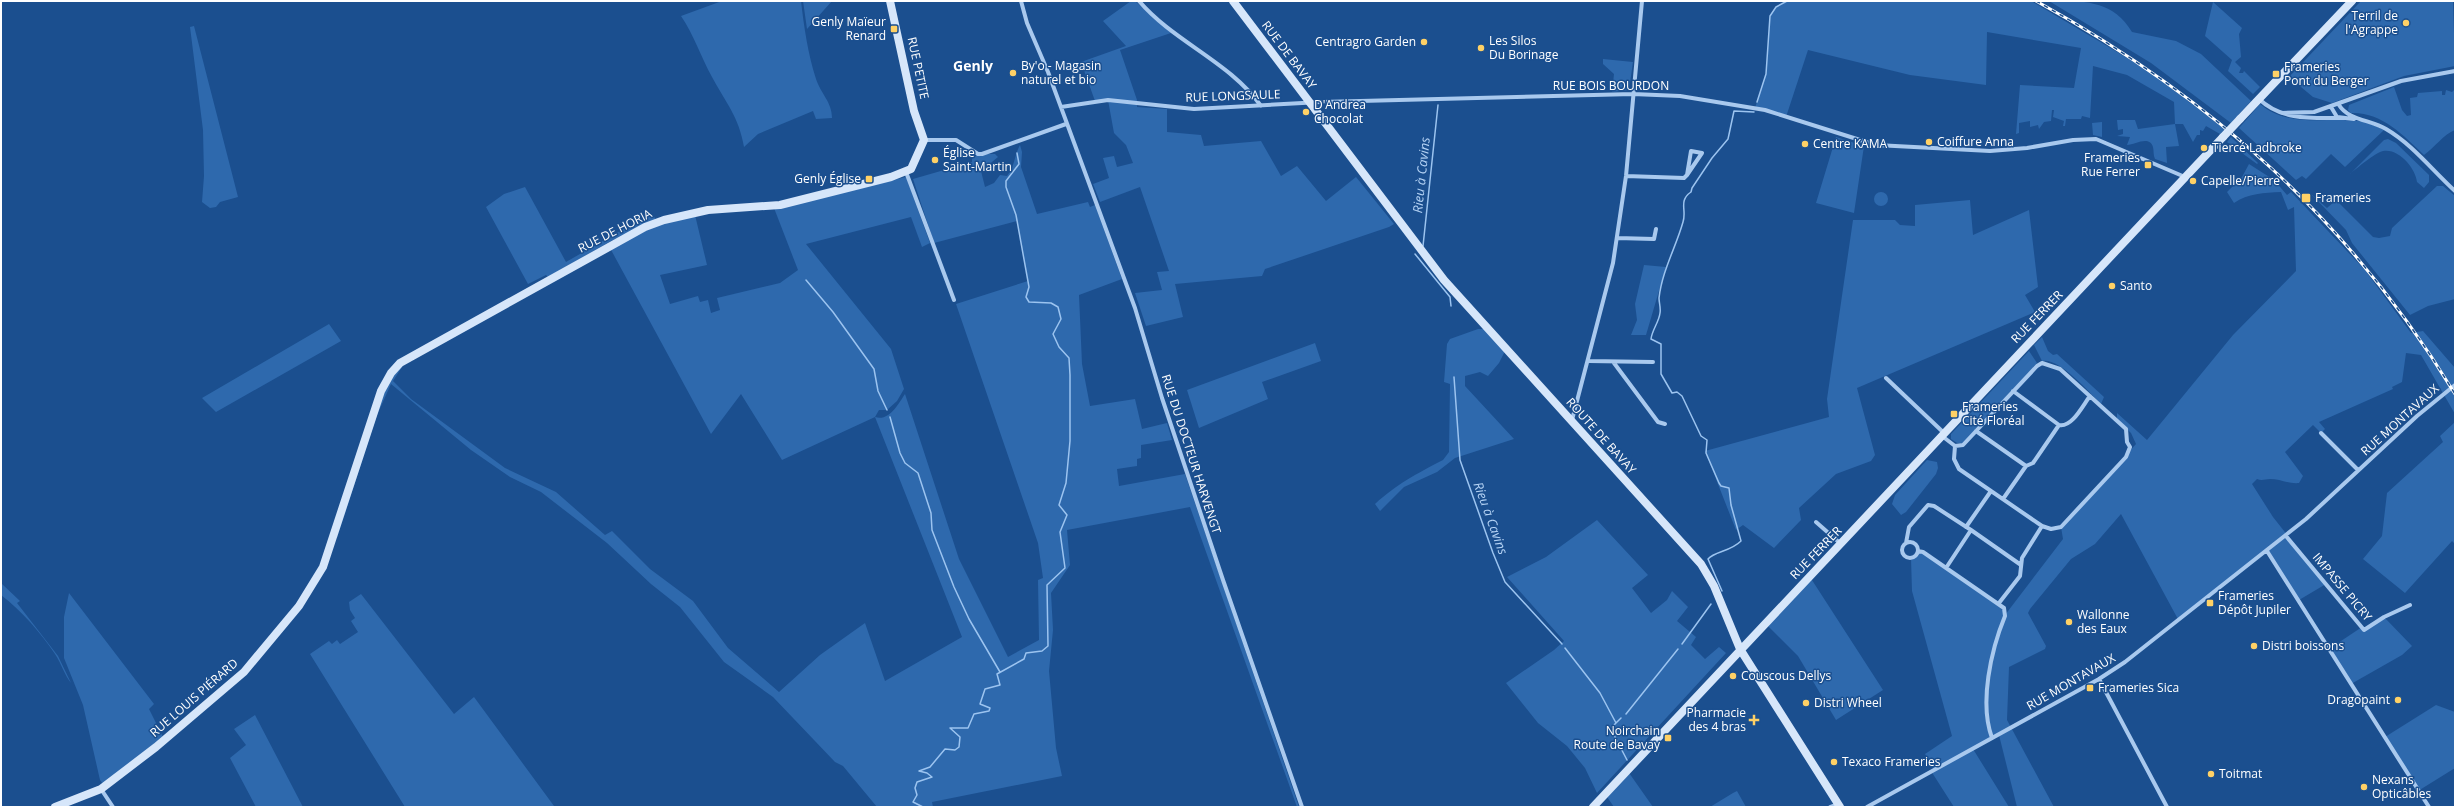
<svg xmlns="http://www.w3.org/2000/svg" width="2456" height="808" viewBox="0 0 2456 808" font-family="'Open Sans',sans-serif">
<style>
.green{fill:#2e69ad}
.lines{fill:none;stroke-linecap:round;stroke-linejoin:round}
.stream{stroke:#9cc4f0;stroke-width:1.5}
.street{stroke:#a9c9ee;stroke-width:4}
.secondary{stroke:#d6e6fa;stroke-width:8}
.rail-casing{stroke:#fff;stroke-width:3}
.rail{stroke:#1b4f8f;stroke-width:1.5;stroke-dasharray:4.5;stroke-linecap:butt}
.secondary-bridge{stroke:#d6e6fa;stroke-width:8}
.poi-dot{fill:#ffd166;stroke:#1b4f8f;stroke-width:1.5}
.labels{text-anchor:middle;stroke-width:3;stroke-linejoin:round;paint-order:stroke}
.poi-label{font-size:12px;fill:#fff;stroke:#1b4f8f;text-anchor:start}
.street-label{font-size:12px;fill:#fff;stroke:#1b4f8f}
.water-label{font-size:13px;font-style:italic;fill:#b5d3f5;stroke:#1b4f8f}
.quarter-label{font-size:14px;font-weight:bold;fill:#fff;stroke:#1b4f8f}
</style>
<rect width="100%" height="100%" fill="#1b4f8f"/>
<path class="green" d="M722,1H801C804,27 808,54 816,79C821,94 832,102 832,118L816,119L813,111L758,134L744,147C739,117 726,103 712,77C701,57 694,35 681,16Z
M803,1H832L807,29Z
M1131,1H1135L1171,33L1120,50L1137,100V107L1167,109V132L1201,135L1204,146L1261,141L1281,176L1297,166L1326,201L1356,177L1394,224L1389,227L1265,269L1262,276L1175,284L1183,317L1146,326L1135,293L1162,290L1157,272L1169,271L1140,187L1100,202L1093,184L1109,178L1103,158L1114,156L1117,167L1133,163L1126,145L1114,133L1108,100L1095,101L1081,62L1126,46L1103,21Z
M1787,1H2031L2146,69L2225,129L2220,134L2206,126L2203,131L2200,130V135H2197L2193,142L2183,124H2175L2179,146L2166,147L2167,163L2155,159C2153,155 2154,151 2153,147C2149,135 2135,145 2127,145L2130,137L2117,136L2123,134V129L2118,130L2117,120H2135L2138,129L2175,124L2174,102L2127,75L2093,66L2090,118L2082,116L2081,119H2066L2065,126H2063L2064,121L2053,117L2054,110H2052L2051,121L2044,122L2039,129L2038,125L2030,127V121L2019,123V133L2016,134L2020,85L2074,88L2081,48L1987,32L1986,85L1910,75L1808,50L1786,117L1755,108L1766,74L1770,16L1776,7Z
M2049,1C2085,1 2113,0 2132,32L2176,41L2201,54L2251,101L2231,123L2151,63Z
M2361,1H2453L2455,66L2404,76L2332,103L2313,97L2289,77Z
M2213,2L2242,28L2239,34L2241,57L2235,62L2241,68L2239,73H2243L2244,71L2260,87L2253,94L2228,71L2232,60L2205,36Z
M194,26L238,197L220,202L216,207L210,208L202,202L204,176L203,130L190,27Z
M1603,59L1633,62L1629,90L1612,92L1614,74L1603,64Z
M2394,87L2402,110L2407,116L2411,115L2410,98L2417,97L2418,93L2442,91V95H2445L2446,90L2452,92L2455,89V130C2444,134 2434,148 2424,155C2403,135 2382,112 2351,113L2348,110L2349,105Z
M2260,104C2288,128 2325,117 2358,121C2367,122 2376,126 2384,130L2345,167L2331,154L2306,179L2302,176L2296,180L2239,128Z
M2102,122V137L2093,135L2092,123Z
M1836,137L1864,146L1854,213L1816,203Z
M2231,137L2258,163L2257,164L2227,142Z
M2388,139L2396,143L2429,175V182L2424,188L2417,182C2416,169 2399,148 2383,151C2375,153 2357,168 2350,174L2384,140Z
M1020,145L1022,152L1021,167L1037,214L1088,202L1090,207L1095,205L1122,279L1079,295L1082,364L1090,406L1135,399L1142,429L1167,423L1172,440L1141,445V458L1137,459V466L1117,469L1119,486L1185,474L1299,807H1297L1190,507L1067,530L1070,565L1051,593L1053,630L1049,671L1056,748L1062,776L932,802L933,807H877L843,766L835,762L773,697L724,662L680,607L651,584L607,543L541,492L510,477L471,450L391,384L377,415L337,538L336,536L382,394L391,378L404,364L393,381L411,399L505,468L556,492L605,535L612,531L650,569L693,601L728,648L779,692L820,655L865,623L885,681L962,637L875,417L782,460L741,394L711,434L610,248L660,224L695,215L707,265L660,275L670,304L698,296L700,302L708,300L711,313L720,310L717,298L780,283L798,270L774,208L906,177L930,243L922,247L911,217L806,244L891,349L904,389L897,401L887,410H879L875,417C889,422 899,403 905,394L959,559L1008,657L1039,640L1038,580L1043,578L1038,543L956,304L1028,281L1017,221L934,243L913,179L972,162V159L978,154H995L998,157L981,171L985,187L994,183L1000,175L1007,176C1015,166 1014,156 1020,145Z
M2249,164L2274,180L2287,195L2291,192L2365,270L2411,333L2423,331L2455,368V414L2421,355L2406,353L2402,382L2392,387L2393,389L2319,422L2325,429L2321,433L2313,425L2285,452L2303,476L2299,483C2289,484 2280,479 2270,479C2265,479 2262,481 2257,479L2252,484L2273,517L2326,584L2299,600L2266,551L2179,621L2121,514L2095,544L2071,559L2030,609L2028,613L2046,646L2045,649L2009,667L2007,720L2054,807H2017L1999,735L1973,749L2009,807H1954L1931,771L1934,769L1925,754L1952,736L1912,591L1911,558L1918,551L1923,552L2004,608L2005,615L2063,539L2061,527L2136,444L2131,433L2117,419V413L2147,440L2233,335L2296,271L2294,207L2288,210L2281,192C2264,193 2248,193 2234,203L2227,192L2242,177Z
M2437,186H2443L2455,196V299L2428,306L2410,315L2352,243L2346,230L2310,193L2327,208L2336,200L2373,237L2379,238L2390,236L2392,228Z
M525,187L566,262L627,227L653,215L656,220L611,241L548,277L546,275L528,284L486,207L504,194Z
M1874 199a7 7 0 1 1 14 0a7 7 0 1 1-14 0Z
M1970,200L1973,235L2029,210L2038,287L2025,295L2035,312L1857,388L1875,455L1871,461L1836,474L1799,508L1801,520L1774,548L1743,525L1736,530L1705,451L1829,417L1827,399L1853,220H1895L1900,225L1915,226V205Z
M1644,265L1666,267L1646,335H1631L1637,320L1635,304Z
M329,324L341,341L216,412L202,398Z
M1478,329H1487L1506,349L1499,363L1488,376L1480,372L1465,376V386L1514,439L1455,458L1437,472L1404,487L1380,511L1375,504C1397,484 1416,474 1443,460L1449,452L1450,384L1444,382L1447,344L1450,339Z
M2042,337L2048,351L2053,355L2057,354L2104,397L2101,404C2089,392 2059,357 2042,361L2034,345Z
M1315,343L1321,361L1262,382L1268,399L1199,428L1187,390Z
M2029,351L2037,363L1963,443H1957L1951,439V434Z
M2455,422V544L2452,541L2405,593L2363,559L2382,536L2387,493L2443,442L2440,436Z
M1927,460L1937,462L1938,468L1936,474L1906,512L1901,515L1892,504L1895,495Z
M1597,520L1648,575L1632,588L1651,613L1667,600L1672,591L1688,607L1677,621L1696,637L1691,645L1705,659L1719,647L1726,653L1597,793L1585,768L1567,746L1538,723L1506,683L1554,650L1564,641L1507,577L1546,557Z
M1810,577L1883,690L1836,720L1798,656L1766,624Z
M1,583L20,601L17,603L58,656L71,683C65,676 61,663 55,654C40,632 22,611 1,595Z
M69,593L154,704L149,709L163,737L103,784L100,780L83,705L64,658V617Z
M361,594L454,714L474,697L554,806L405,807L310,654L329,641L332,644L337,640L340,644L358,632L351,621L355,618L350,610L349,602Z
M2384,617L2412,646L2402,655L2351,684L2329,649L2362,627L2364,630Z
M2436,705L2455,712V768L2418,791L2385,737Z
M255,715L303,807H256L230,758L246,745L234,729Z
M1627,770L1653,807H1614L1605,794Z
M1737,791L1746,807H1710L1733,793Z"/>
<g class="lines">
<path class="stream" d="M1757,102L1766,74L1770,16L1776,7L1787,1
M1423,246L1438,105
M1415,254L1450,297L1451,306
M806,280L833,312L874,369L878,391L887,410
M1454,377L1460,460L1493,553L1505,582L1562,644
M890,417L900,453L905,463L918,473L931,513L932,530L954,587L969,619L1000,672
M1722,591L1708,559C1715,551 1730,552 1741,541L1731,505L1729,488L1721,486L1719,483L1706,453L1707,440L1701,436L1682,396L1677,392L1672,393L1661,374V344L1651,339C1652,330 1659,322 1660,313C1661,308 1659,303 1659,298C1662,271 1676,247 1683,222C1687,210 1678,201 1691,192L1692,188L1712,158L1728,139L1734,111L1754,112
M1682,644L1711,604
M1565,648L1600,693L1616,723
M1626,714L1678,649
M1612,731V727L1621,718
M1614,735L1627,760
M923,807L913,802L917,795L915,788L917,782L932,777L927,773L919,771L930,767L945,749L955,750L959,747L960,737L950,728H968L974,714L989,711L990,708L980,704L985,689L1000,685L997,674L1024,659L1026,653L1042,651L1048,646L1047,585L1065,568L1060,532L1067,515L1059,505L1066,483L1070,441V375L1069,358L1059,347L1053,334L1061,319L1058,307L1051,303L1029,302L1026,297L1029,287L1016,215L1006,187V181L1019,164L1017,153"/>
<path class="street" d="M1021,1L1027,23L1048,72L1135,308L1162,398L1223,580L1302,807
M1139,1C1174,42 1230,62 1261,106
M2259,99C2282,121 2313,118 2343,118
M2339,105C2348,120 2371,120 2386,129C2412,144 2433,171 2455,191
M1061,107L1108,100L1194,109L1321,102L1633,94L1680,96L1765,110L1876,145L1990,151L2027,148L2073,140L2096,139L2185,177
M2331,107L2337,117L2354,119
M2282,113L2314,112L2401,81L2455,71
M924,140H956L978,154H982L1066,124
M906,172L954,300
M1626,176L1684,178L1687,175L1702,153L1691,151L1687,175
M1617,238L1654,239L1656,229
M1589,361L1653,362
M1614,363L1658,422L1665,424
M1886,378L1944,433
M2013,391L2059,425
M1572,420L1613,263L1626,176L1642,1
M1976,431L2026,466
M2321,433L2358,470
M1942,436L1955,446L1954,459L1959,469L2042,526L2051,529L2061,527L2126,457L2130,447L2127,442L2126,429L2060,369L2042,363L2037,366L1963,445L1955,446
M2003,499L2026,466L2033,463L2059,425C2072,428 2083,405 2090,396
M1816,522L1841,544
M1966,527L1991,491
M2286,536L2364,630L2384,617L2410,605
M1902 550a8 8 0 1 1 16 0a8 8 0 1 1-16 0Z
M1906,543L1909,527L1928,505L1934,506L1971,530
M1918,551L1923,552L2004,608L2005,616C1991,650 1979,703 1992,738
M2267,551L2429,807
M1946,568L1971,530L2021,565
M1999,603L2020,576L2022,558L2042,526
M2099,679L2167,807
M101,789L113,807
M1830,807L1838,804
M1867,807L2099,679L2125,662L2306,519L2417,416L2455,385"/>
<path class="secondary" d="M1233,1L1444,280L1701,564L1714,586L1740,649L1840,807
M2240,119L2352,1
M55,807L101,789L156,747L244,672L299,606L323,567L381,391L391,373L400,363L645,227L664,220L708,210L780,205L891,177L911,169L924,140L914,111L890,1
M1593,807L2223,137"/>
<defs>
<path id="rail" d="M2036,1C2212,98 2350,221 2455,394"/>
</defs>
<use href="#rail" class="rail-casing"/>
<use href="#rail" class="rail"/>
<path class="secondary-bridge" d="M2223,137L2240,119"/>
</g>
<g class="poi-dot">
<circle cx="2406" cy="23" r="4"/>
<rect x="890" y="25" width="8" height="8" rx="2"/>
<circle cx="1424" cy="42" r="4"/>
<circle cx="1481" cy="48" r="4"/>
<circle cx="1013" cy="73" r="4"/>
<rect x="2272" y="70" width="8" height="8" rx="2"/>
<circle cx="1306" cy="112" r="4"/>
<circle cx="1929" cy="142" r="4"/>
<circle cx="1805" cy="144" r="4"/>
<circle cx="2204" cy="148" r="4"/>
<circle cx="935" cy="160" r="4"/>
<rect x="2144" y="161" width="8" height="8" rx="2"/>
<rect x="865" y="175" width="8" height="8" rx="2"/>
<circle cx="2193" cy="181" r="4"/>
<rect x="2301" y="193" width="10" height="10" rx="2"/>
<circle cx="2112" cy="286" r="4"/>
<rect x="1950" y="410" width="8" height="8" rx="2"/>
<rect x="2206" y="599" width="8" height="8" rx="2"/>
<circle cx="2069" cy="622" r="4"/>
<circle cx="2254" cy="646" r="4"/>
<circle cx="1733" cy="676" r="4"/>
<rect x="2086" y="684" width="8" height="8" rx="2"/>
<circle cx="2398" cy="700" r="4"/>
<circle cx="1806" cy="703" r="4"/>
<path d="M1752 714h4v4h4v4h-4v4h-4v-4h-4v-4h4z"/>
<rect x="1664" y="734" width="8" height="8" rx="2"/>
<circle cx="1834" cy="762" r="4"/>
<circle cx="2211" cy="774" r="4"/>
<circle cx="2364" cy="787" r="4"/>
</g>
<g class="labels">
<g class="poi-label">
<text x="2398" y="20" text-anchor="end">Terril de<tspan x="2398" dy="14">l'Agrappe</tspan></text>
<text x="886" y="26" text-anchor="end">Genly Maïeur<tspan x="886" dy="14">Renard</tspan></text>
<text x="1489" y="45">Les Silos<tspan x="1489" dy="14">Du Borinage</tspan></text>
<text x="1416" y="46" text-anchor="end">Centragro Garden</text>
<text x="1021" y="70">By'o - Magasin<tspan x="1021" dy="14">naturel et bio</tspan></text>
<text x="2284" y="71">Frameries<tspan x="2284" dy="14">Pont du Berger</tspan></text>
<text x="1314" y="109">D'Andrea<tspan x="1314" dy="14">Chocolat</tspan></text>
<text x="1937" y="146">Coiffure Anna</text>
<text x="1813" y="148">Centre KAMA</text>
<text x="2212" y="152">Tiercé Ladbroke</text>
<text x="943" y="157">Église<tspan x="943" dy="14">Saint-Martin</tspan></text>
<text x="2140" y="162" text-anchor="end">Frameries<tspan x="2140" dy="14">Rue Ferrer</tspan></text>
<text x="861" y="183" text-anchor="end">Genly Église</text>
<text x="2201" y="185">Capelle/Pierre</text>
<text x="2315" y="202">Frameries</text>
<text x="2120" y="290">Santo</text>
<text x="1962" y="411">Frameries<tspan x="1962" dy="14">Cité Floréal</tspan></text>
<text x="2218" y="600">Frameries<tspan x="2218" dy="14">Dépôt Jupiler</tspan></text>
<text x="2077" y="619">Wallonne<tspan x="2077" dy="14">des Eaux</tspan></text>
<text x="2262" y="650">Distri boissons</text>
<text x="1741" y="680">Couscous Dellys</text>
<text x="2098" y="692">Frameries Sica</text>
<text x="2390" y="704" text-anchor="end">Dragopaint</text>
<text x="1814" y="707">Distri Wheel</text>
<text x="1746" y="717" text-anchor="end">Pharmacie<tspan x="1746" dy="14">des 4 bras</tspan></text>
<text x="1660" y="735" text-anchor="end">Noirchain<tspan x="1660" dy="14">Route de Bavay</tspan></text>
<text x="1842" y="766">Texaco Frameries</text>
<text x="2219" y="778">Toitmat</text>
<text x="2372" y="784">Nexans<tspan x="2372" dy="14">Opticâbles</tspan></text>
</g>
<g class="street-label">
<text transform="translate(1289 55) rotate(53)" y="4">RUE DE BAVAY</text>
<text transform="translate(918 68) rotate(78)" y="4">RUE PETITE</text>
<text x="1611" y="90">RUE BOIS BOURDON</text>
<text transform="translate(1233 96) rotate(-2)" y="4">RUE LONGSAULE</text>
<text transform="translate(615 231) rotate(-27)" y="4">RUE DE HORIA</text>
<text transform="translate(2037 317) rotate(-46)" y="4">RUE FERRER</text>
<text transform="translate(2400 420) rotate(-42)" y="4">RUE MONTAVAUX</text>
<text transform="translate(1601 436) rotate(48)" y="4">ROUTE DE BAVAY</text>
<text transform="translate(1191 454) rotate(72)" y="4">RUE DU DOCTEUR HARVENGT</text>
<text transform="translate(1816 553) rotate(-46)" y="4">RUE FERRER</text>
<text transform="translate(2342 587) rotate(50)" y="4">IMPASSE PICRY</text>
<text transform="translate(2071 682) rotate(-30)" y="4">RUE MONTAVAUX</text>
<text transform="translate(194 698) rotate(-41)" y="4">RUE LOUIS PIÉRARD</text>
</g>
<g class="water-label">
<text transform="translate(1421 175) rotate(-84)" y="5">Rieu à Cavins</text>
<text transform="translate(1491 518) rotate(70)" y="5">Rieu à Cavins</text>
</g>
<g class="quarter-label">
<text x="973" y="71">Genly</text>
</g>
</g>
<rect width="2456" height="808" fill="none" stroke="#ffffff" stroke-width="4"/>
</svg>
